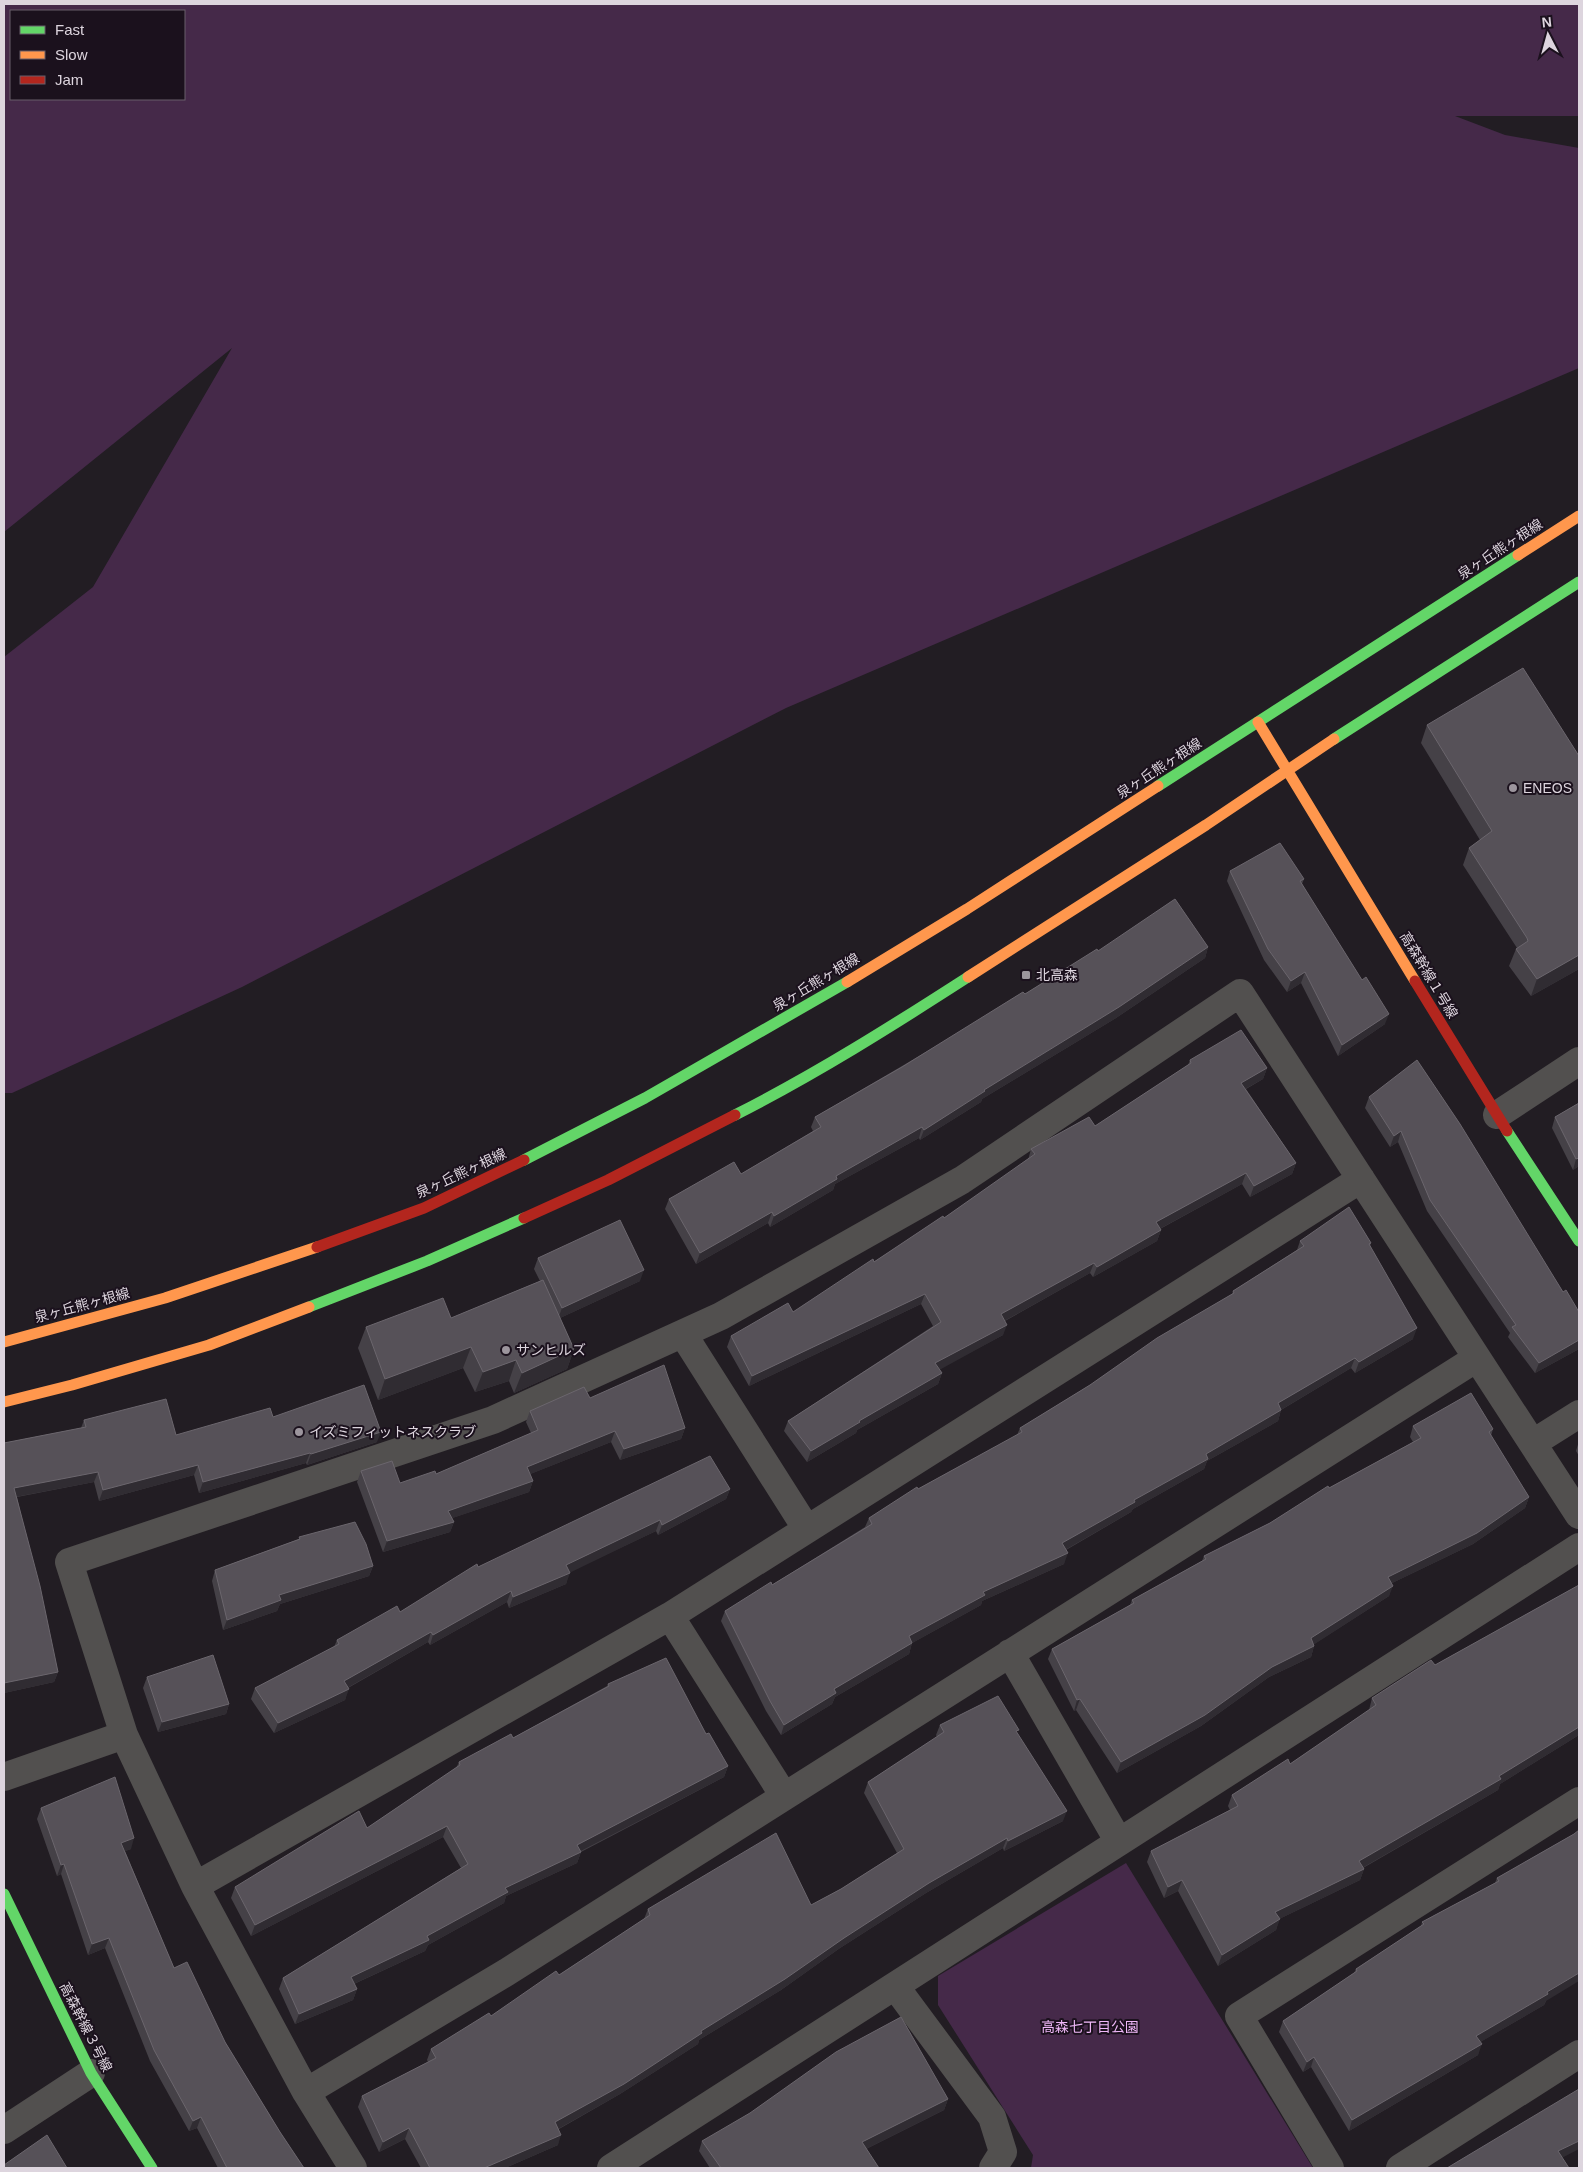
<svg xmlns="http://www.w3.org/2000/svg" width="1583" height="2172" viewBox="0 0 1583 2172" font-family="Helvetica,'Noto Sans JP',sans-serif">
<style>
.green{fill:#452949;fill-rule:evenodd}
.lines{fill:none;stroke-linecap:round;stroke-linejoin:round}
.street{stroke:#52504f;stroke-width:28}
.fast{stroke:#63d668;stroke-width:11}
.slow{stroke:#ff974d;stroke-width:11}
.jam{stroke:#b3261e;stroke-width:11}
.wall{fill:#454147}
.shaded-wall{fill:#302c32}
.building{fill:#565158;stroke:#6b666d}
.poi-dot{fill:#9c959d;stroke:#1b111d;stroke-width:2}
.labels{text-anchor:middle;stroke-width:4;stroke-linejoin:round;paint-order:stroke}
.street-label{font-size:14px;fill:#ddd5de;stroke:#1b111d}
.poi-label{font-size:14px;fill:#ddd5de;stroke:#1b111d;text-anchor:start}
.park-label{font-size:14px;fill:#eeb7f7;stroke:#1b111d}
</style>
<rect width="100%" height="100%" fill="#221d23"/>
<path class="green" d="M4,4H1579V116H1455L1505,135L1579,148V368L786,708L242,987L12,1093H4V657L93,587L232,348L4,532ZM11,11H184V99H11Z
M1126,1863L1313,2168H1031L1033,2155L938,2005V1976Z"/>
<g class="lines">
<path class="street" d="M1497,1115L1579,1061
M683,1334L806,1528
M1533,1443L1579,1414
M670,1616L784,1796
M1010,1653L1119,1842
M4,1777L124,1735
M195,1886L670,1616L1361,1179
M895,1986L992,2117L1003,2152L993,2168
M306,2092L507,1972L1477,1358
M4,2130L91,2073
M353,2168L306,2092L195,1886L124,1735L69,1562L493,1420L721,1316L962,1180L1240,993L1579,1515
M611,2168L1579,1547
M1330,2168L1239,2016L1579,1801
M1400,2168L1579,2054"/>
<path class="fast" d="M1334,739L1579,582
M1158,786L1518,555
M735,1115C816,1074 892,1026 968,977
M1507,1131L1579,1241
M524,1160L645,1098L847,982
M309,1307L427,1261L524,1218
M4,1894L91,2073L152,2168"/>
<path class="slow" d="M1518,555L1579,516
M1258,722L1415,981
M968,977L1206,825L1334,739
M847,982L967,909L1158,786
M4,1342L165,1298L317,1247
M4,1402L72,1385L209,1345L309,1307"/>
<path class="jam" d="M1415,981L1507,1131
M524,1218L608,1180L735,1115
M317,1247L424,1208L524,1160"/>
</g>
<path class="wall" d="M1427,725L1579,756V969L1531,996L1509,966L1516,949L1517,948L1463,865L1469,848L1480,840L1421,743Z
M1230,871L1304,879L1302,884L1385,1024L1338,1056L1301,983L1287,992L1264,960L1227,881Z
M1208,947L1205,958L1116,1018L982,1099L981,1102L920,1140L919,1138L835,1184L833,1190L770,1227L768,1223L696,1264L665,1209L669,1199L741,1174L813,1131L811,1127L815,1117L1098,951Z
M1190,1060L1267,1068L1263,1079L1246,1089L1296,1163L1292,1174L1250,1197L1242,1184L1160,1229L1161,1230L1157,1241L1093,1277L1090,1273L1005,1321L1003,1335L939,1369L942,1373L938,1384L857,1430L856,1433L807,1462L784,1431L788,1421L933,1326L921,1304L749,1386L727,1347L731,1336L793,1312L944,1218L1028,1160L1031,1149L1095,1126L1188,1065Z
M1369,1097L1563,1292L1579,1312V1349L1535,1373L1508,1337L1510,1333L1427,1211L1398,1142L1390,1147L1365,1108Z
M1579,1103V1166L1573,1170L1552,1128L1555,1117Z
M1300,1241L1371,1243L1370,1246L1413,1339L1355,1373L1351,1368L1281,1410L1278,1421L1207,1461L1204,1469L1133,1509L1131,1512L1066,1550L1064,1564L982,1601L981,1605L912,1643L909,1654L835,1697L832,1704L781,1735L766,1711L721,1621L725,1611L772,1585L865,1527L869,1518L918,1489L1017,1435L1020,1428L1090,1385L1232,1294L1233,1291L1297,1250Z
M538,1258L640,1281L560,1318L574,1349L567,1369L514,1393L509,1381L475,1392L463,1368L378,1400L358,1348L366,1327L451,1318L540,1281L534,1269Z
M590,1398L685,1428L681,1439L620,1460L611,1442L530,1474L533,1481L529,1492L452,1518L454,1522L450,1532L383,1552L357,1482L361,1471L400,1483L436,1474L531,1433L526,1422L530,1411Z
M273,1417L377,1442L307,1465L306,1463L199,1493L194,1475L99,1501L94,1482L17,1497L58,1672L54,1682L4,1693V1443L81,1428L84,1420L176,1435Z
M1413,1426L1493,1429L1491,1436L1529,1497L1525,1508L1473,1544L1392,1583L1389,1596L1314,1644V1646L1311,1657L1269,1677L1201,1726L1117,1773L1076,1710L1074,1711L1048,1659L1052,1649L1130,1605L1132,1600L1202,1561L1204,1556L1270,1523L1329,1488L1413,1442L1410,1437Z
M1579,1441V1456L1576,1451Z
M730,1489L726,1499L658,1535L656,1531L569,1572L566,1584L509,1608L507,1602L430,1645L428,1642L348,1688L345,1700L274,1733L251,1699L255,1688L334,1647L337,1640L400,1612L478,1567Z
M299,1537L373,1566L369,1576L280,1604L277,1611L223,1630L212,1581L215,1570L299,1539Z
M1579,1585V1735L1500,1784L1498,1790L1363,1868L1364,1869L1360,1880L1279,1919L1276,1930L1218,1966L1178,1891L1164,1898L1147,1862L1151,1851L1230,1810L1228,1806L1232,1795L1290,1764L1369,1710L1372,1698L1435,1665Z
M147,1677L229,1704L226,1714L158,1732L143,1688Z
M608,1684L706,1734L728,1766L724,1777L581,1852L577,1863L506,1896L504,1903L428,1945L425,1951L354,1984L357,1989L353,2000L295,2024L279,1989L283,1978L461,1868L443,1837L251,1936L231,1898L235,1887L367,1828L456,1768L459,1762L513,1738L607,1686Z
M940,1725L1017,1734L1063,1821L1004,1851L1003,1848L926,1893L840,1948L781,1990L699,2040L698,2044L620,2094L559,2129L558,2145L505,2168H421L405,2139L379,2152L358,2107L362,2096L428,2062L427,2060L431,2049L491,2016L559,1975L644,1919L648,1909L811,1905L841,1889L897,1853L864,1793L868,1782L937,1737L936,1735Z
M41,1808L131,1849L125,1851L174,1968L225,2042L280,2132L304,2168H218L197,2128L189,2131L150,2061L105,1948L88,1955L61,1874L57,1876L37,1819Z
M1574,1834L1546,2001L1544,2005L1480,2042L1478,2055L1349,2131L1311,2067L1303,2072L1279,2032L1283,2021L1354,1973L1356,1969L1421,1926L1422,1922L1495,1883L1497,1878Z
M948,2099L944,2110L866,2149L878,2168H710L699,2151L702,2141Z"/>
<path class="shaded-wall" d="M1208,947L1205,958L1116,1018L982,1099L981,1102L920,1140L924,1130L984,1090Z
M1579,955V969L1531,996L1537,979Z
M1305,972L1301,983L1287,992L1291,981Z
M1389,1014L1385,1024L1338,1056L1342,1045Z
M1267,1068L1263,1079L1238,1093L1241,1083Z
M922,1127L919,1138L835,1184L833,1190L770,1227L774,1216L836,1176Z
M1401,1131L1398,1142L1390,1147L1394,1136Z
M1579,1158V1166L1573,1170L1576,1159Z
M1296,1163L1292,1174L1250,1197L1254,1186Z
M1246,1173L1242,1184L1152,1233L1156,1222Z
M772,1212L768,1223L696,1264L700,1253Z
M1161,1230L1157,1241L1093,1277L1097,1267Z
M1094,1263L1090,1273L997,1325L1001,1314Z
M644,1270L640,1281L558,1319L562,1308Z
M925,1294L921,1304L749,1386L752,1376Z
M1007,1325L1003,1335L932,1374L935,1363Z
M1417,1328L1413,1339L1355,1373L1359,1362Z
M1579,1340V1349L1535,1373L1539,1363Z
M471,1347L463,1368L378,1400L385,1379Z
M574,1349L567,1369L514,1393L522,1373Z
M1355,1358L1351,1368L1274,1414L1278,1403Z
M516,1360L509,1381L475,1392L483,1372Z
M942,1373L938,1384L857,1430L856,1433L807,1462L811,1451L859,1421Z
M1281,1410L1278,1421L1207,1461L1204,1469L1133,1509L1131,1512L1058,1554L1062,1543L1134,1500L1206,1454Z
M685,1428L681,1439L620,1460L624,1449Z
M615,1431L611,1442L523,1477L527,1467Z
M381,1432L377,1442L307,1465L311,1454Z
M310,1453L306,1463L199,1493L203,1482Z
M198,1465L194,1475L99,1501L103,1490Z
M98,1472L94,1482L10,1498L14,1488Z
M533,1481L529,1492L444,1521L448,1511Z
M730,1489L726,1499L658,1535L662,1525Z
M1529,1497L1525,1508L1473,1544L1384,1587L1388,1577Z
M660,1520L656,1531L563,1576L566,1565Z
M454,1522L450,1532L383,1552L387,1541Z
M1068,1553L1064,1564L982,1601L981,1605L905,1647L909,1636L983,1592Z
M373,1566L369,1576L280,1604L277,1611L223,1630L227,1620L279,1595Z
M570,1573L566,1584L509,1608L513,1597Z
M1393,1586L1389,1596L1307,1649L1311,1638Z
M511,1591L507,1602L430,1645L433,1635Z
M431,1632L428,1642L340,1692L344,1681Z
M912,1643L909,1654L835,1697L832,1704L781,1735L784,1725L834,1689Z
M1314,1646L1311,1657L1269,1677L1201,1726L1117,1773L1121,1762L1272,1667Z
M58,1672L54,1682L4,1693V1683Z
M349,1689L345,1700L274,1733L278,1723Z
M1080,1699L1076,1710L1074,1711L1077,1700Z
M229,1704L226,1714L158,1732L162,1722Z
M1579,1727V1735L1500,1784L1498,1790L1355,1872L1359,1861Z
M728,1766L724,1777L573,1855L577,1845Z
M1067,1811L1063,1821L1004,1851L1008,1841Z
M447,1826L443,1837L251,1936L255,1925Z
M134,1838L131,1849L118,1854L121,1843Z
M1007,1838L1003,1848L926,1893L840,1948L781,1990L699,2040L698,2044L620,2094L551,2133L555,2122L929,1883Z
M581,1852L577,1863L506,1896L504,1903L428,1945L425,1951L347,1987L351,1977L427,1936L505,1888Z
M64,1864L61,1874L57,1876L61,1865Z
M1364,1869L1360,1880L1271,1923L1275,1912Z
M1182,1880L1178,1891L1164,1898L1168,1887Z
M1280,1919L1276,1930L1218,1966L1222,1955Z
M109,1938L105,1948L88,1955L92,1944Z
M1579,1973V1981L1546,2001L1544,2005L1472,2047L1476,2036Z
M357,1989L353,2000L295,2024L299,2014Z
M1482,2044L1478,2055L1349,2131L1352,2120Z
M1314,2057L1311,2067L1303,2072L1307,2062Z
M948,2099L944,2110L858,2153L862,2142Z
M201,2117L197,2128L189,2131L193,2121Z
M409,2128L405,2139L379,2152L383,2142Z
M561,2135L558,2145L505,2168H484Z
M1579,2141V2149L1554,2162L1558,2151Z"/>
<path class="building" d="M1523,668L1579,756V955L1537,979L1516,949L1528,941L1527,938L1469,848L1492,831L1427,725Z
M1280,843L1304,879L1300,881L1362,980L1366,977L1389,1014L1342,1045L1305,972L1291,981L1268,949L1230,871Z
M1175,899L1208,947L1119,1007L984,1090L985,1091L924,1130L922,1127L836,1176L837,1179L774,1216L772,1212L700,1253L669,1199L734,1162L741,1174L821,1127L815,1117L902,1067L1023,992L1025,994L1097,949L1098,951Z
M1241,1030L1267,1068L1241,1083L1296,1163L1254,1186L1246,1173L1156,1222L1161,1230L1097,1267L1094,1263L1001,1314L1007,1325L935,1363L942,1373L859,1421L860,1422L811,1451L788,1421L941,1322L925,1294L752,1376L731,1336L788,1303L793,1312L873,1259L874,1262L943,1216L944,1218L1035,1154L1031,1149L1089,1117L1095,1126L1191,1063L1190,1060Z
M1417,1060L1460,1124L1563,1292L1566,1290L1579,1312V1340L1539,1363L1512,1327L1516,1325L1430,1200L1401,1131L1394,1136L1369,1097Z
M1579,1103V1158L1576,1159L1555,1117Z
M1349,1207L1371,1243L1369,1244L1417,1328L1359,1362L1355,1358L1278,1403L1281,1410L1206,1454L1208,1459L1134,1500L1135,1502L1062,1543L1068,1553L983,1592L985,1595L909,1636L912,1643L834,1689L836,1693L784,1725L770,1701L725,1611L771,1582L772,1585L872,1524L869,1518L917,1487L918,1489L1022,1432L1020,1428L1090,1385L1157,1338L1234,1293L1233,1291L1304,1246L1300,1241Z
M620,1220L644,1270L562,1308L538,1258Z
M543,1280L574,1349L522,1373L516,1360L483,1372L471,1347L385,1379L366,1327L443,1298L451,1318Z
M664,1365L685,1428L624,1449L615,1431L527,1467L533,1481L448,1511L454,1522L387,1541L361,1471L392,1461L400,1483L435,1471L436,1474L538,1430L530,1411L584,1387L590,1398Z
M364,1385L381,1432L311,1454L310,1453L203,1482L198,1465L103,1490L98,1472L14,1488L40,1586L58,1672L4,1683V1443L86,1427L84,1420L166,1399L176,1435L270,1408L273,1417Z
M1471,1393L1493,1429L1489,1432L1529,1497L1477,1533L1388,1577L1393,1586L1311,1638L1314,1646L1272,1667L1205,1715L1121,1762L1080,1699L1077,1700L1052,1649L1134,1603L1132,1600L1206,1559L1204,1556L1270,1523L1328,1486L1329,1488L1421,1438L1413,1426Z
M710,1456L730,1489L662,1525L660,1520L566,1565L570,1573L513,1597L511,1591L433,1635L431,1632L344,1681L349,1689L278,1723L255,1688L339,1644L337,1640L397,1606L400,1612L477,1564L478,1567Z
M355,1522L366,1544L373,1566L279,1595L281,1600L227,1620L215,1570L300,1539L299,1537Z
M1579,1585V1727L1499,1776L1501,1779L1359,1861L1364,1869L1275,1912L1280,1919L1222,1955L1182,1880L1168,1887L1151,1851L1238,1806L1232,1795L1288,1759L1290,1764L1376,1705L1372,1698L1431,1660L1435,1665Z
M213,1655L229,1704L162,1722L147,1677Z
M666,1658L706,1734L709,1733L728,1766L577,1845L581,1852L505,1888L508,1892L427,1936L429,1940L351,1977L357,1989L299,2014L283,1978L468,1864L447,1826L255,1925L235,1887L359,1811L367,1828L460,1765L459,1762L511,1734L513,1738L609,1686L608,1684Z
M998,1696L1019,1730L1016,1731L1067,1811L1008,1841L1007,1838L929,1883L844,1938L785,1979L701,2031L702,2033L624,2084L555,2122L561,2135L484,2168H430L409,2128L383,2142L362,2096L436,2058L431,2049L489,2013L491,2016L556,1971L559,1975L650,1915L648,1909L776,1833L811,1905L841,1889L904,1849L868,1782L944,1732L940,1725Z
M115,1777L134,1838L121,1843L174,1968L187,1962L225,2042L280,2132L304,2168H227L201,2117L193,2121L154,2050L109,1938L92,1944L64,1864L61,1865L41,1808Z
M1579,1830V1973L1547,1992L1548,1994L1476,2036L1482,2044L1352,2120L1314,2057L1307,2062L1283,2021L1357,1971L1356,1969L1424,1924L1422,1922L1499,1881L1497,1878L1574,1834Z
M901,2017L948,2099L862,2142L879,2168H721L702,2141L750,2113L836,2052Z
M1579,2089V2141L1558,2151L1569,2168H1447Z
M47,2135L67,2168H4V2165Z"/>
<g class="poi-dot">
<circle cx="1513" cy="788" r="5"/>
<rect x="1021" y="970" width="10" height="10" rx="2.5"/>
<circle cx="506" cy="1350" r="5"/>
<circle cx="299" cy="1432" r="5"/>
</g>
<g class="labels">
<g class="street-label">
<text transform="translate(1500 549) rotate(-33)" y="5">泉ヶ丘熊ヶ根線</text>
<text transform="translate(1159 768) rotate(-33)" y="5">泉ヶ丘熊ヶ根線</text>
<text transform="translate(1429 975) rotate(59)" y="5">高森幹線１号線</text>
<text transform="translate(816 982) rotate(-31)" y="5">泉ヶ丘熊ヶ根線</text>
<text transform="translate(461 1173) rotate(-25)" y="5">泉ヶ丘熊ヶ根線</text>
<text transform="translate(82 1305) rotate(-15)" y="5">泉ヶ丘熊ヶ根線</text>
<text transform="translate(86 2027) rotate(63)" y="5">高森幹線３号線</text>
</g>
<g class="poi-label">
<text x="1523" y="793">ENEOS</text>
<text x="1036" y="980">北高森</text>
<text x="516" y="1355">サンヒルズ</text>
<text x="309" y="1437">イズミフィットネスクラブ</text>
</g>
<g class="park-label">
<text x="1090" y="2032">高森七丁目公園</text>
</g>
</g>
<rect width="1583" height="2172" fill="none" stroke="#ddd5de" stroke-width="10"/>
<rect x="10" y="10" width="175" height="90" fill="#1b111d" stroke="#695f6a"/>
<rect x="20" y="26" width="25" height="8" fill="#63d668" stroke="#695f6a"/>
<text x="55" y="35" font-size="15" fill="#ddd5de">Fast</text>
<rect x="20" y="51" width="25" height="8" fill="#ff974d" stroke="#695f6a"/>
<text x="55" y="60" font-size="15" fill="#ddd5de">Slow</text>
<rect x="20" y="76" width="25" height="8" fill="#b3261e" stroke="#695f6a"/>
<text x="55" y="85" font-size="15" fill="#ddd5de">Jam</text>
<g transform="translate(1548 35) rotate(354)" stroke="#1b111d" stroke-width="4" paint-order="stroke">
<path d="M0-4L9 19L0 12L-9 19Z" fill="#ddd5de"/>
<text y="-8" font-size="14" font-weight="bold" text-anchor="middle" fill="#ddd5de">N</text>
</g>
</svg>
